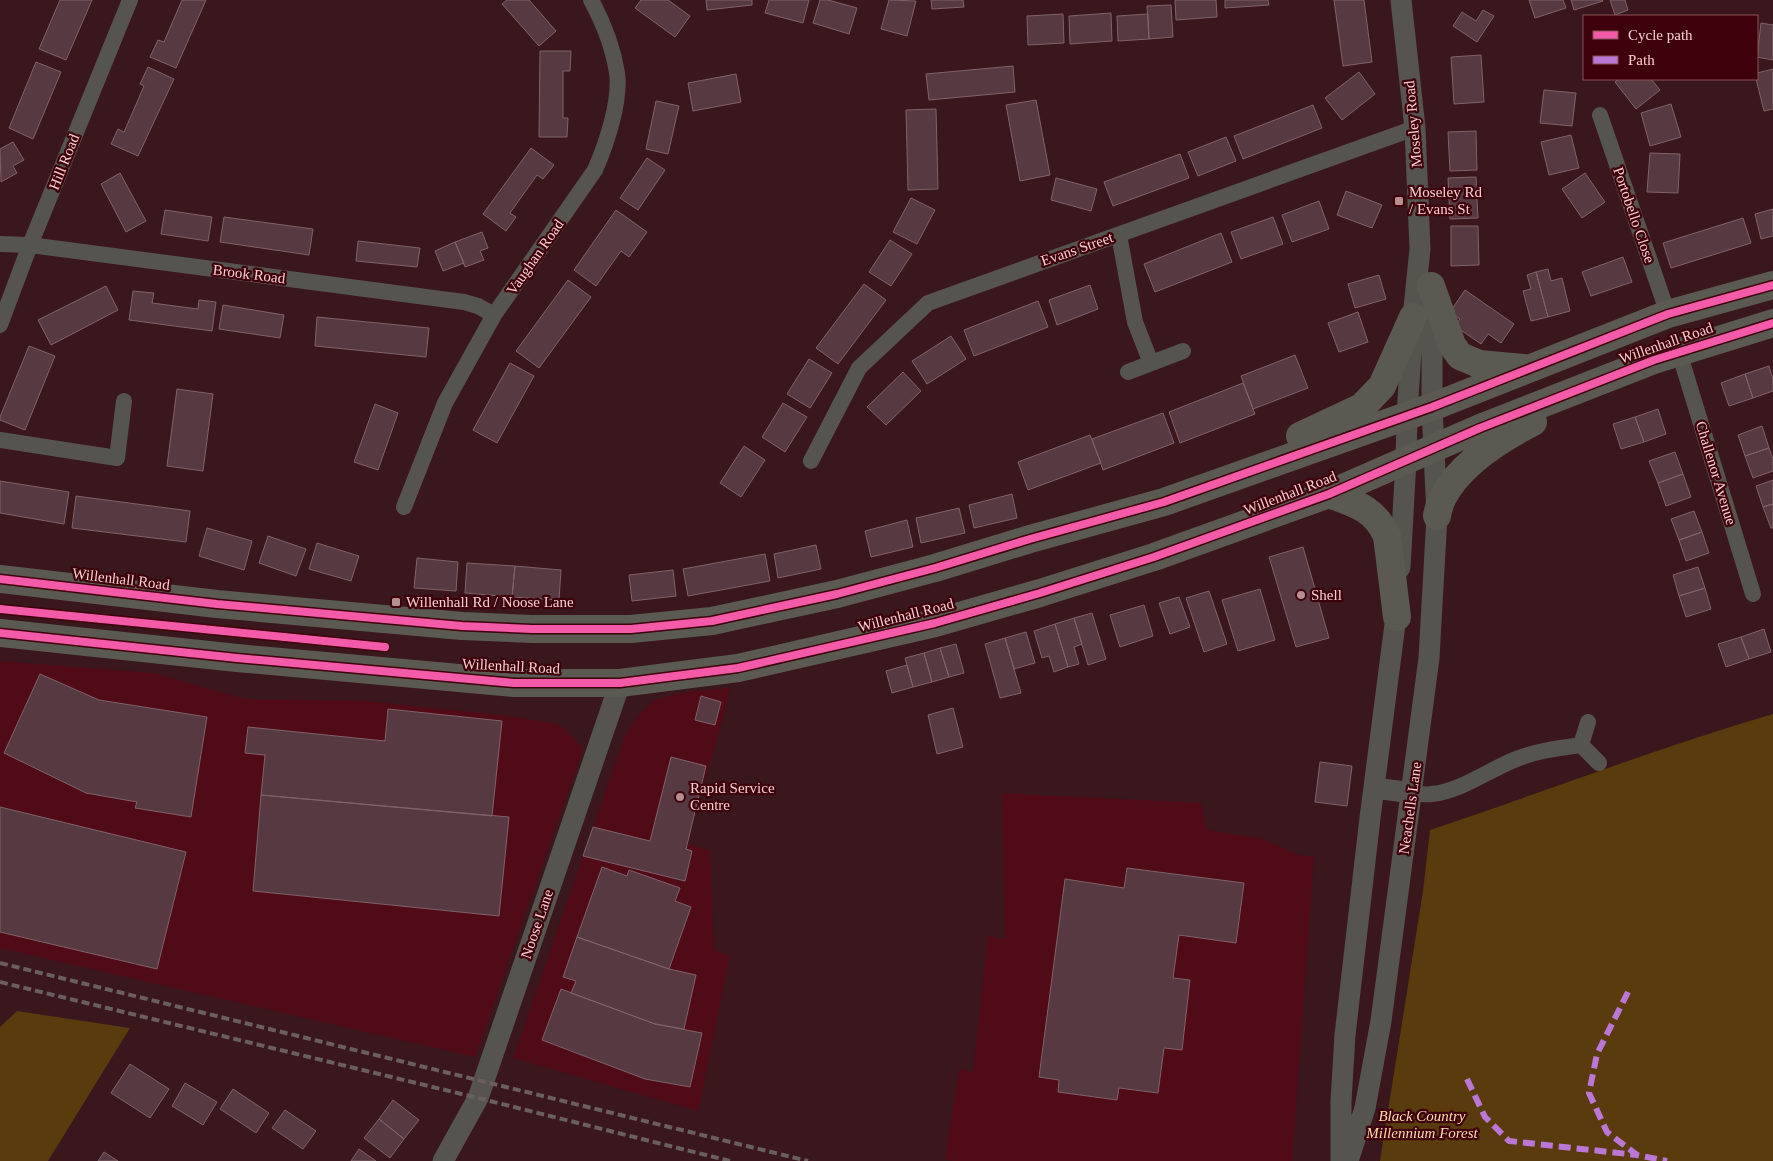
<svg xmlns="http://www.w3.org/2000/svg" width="1773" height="1161" viewBox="0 0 1773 1161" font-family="Georgia,serif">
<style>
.built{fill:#500b17}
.green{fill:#593b0d}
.building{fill:#573a41;stroke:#806269}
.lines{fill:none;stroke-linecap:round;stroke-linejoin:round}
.minor{stroke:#56544e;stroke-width:16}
.tertiary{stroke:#56544e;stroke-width:21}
.trunk{stroke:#5a5a52;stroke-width:28}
.rail{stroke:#6a5e5e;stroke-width:4;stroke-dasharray:8 4;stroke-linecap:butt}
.quiet{stroke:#ba77d6;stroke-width:6;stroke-dasharray:12 6;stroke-linecap:butt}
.cycleway-casing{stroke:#3e000a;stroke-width:11}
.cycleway{stroke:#f35aa7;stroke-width:8}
.poi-dot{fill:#b68f91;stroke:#3e000a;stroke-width:2}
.labels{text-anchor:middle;stroke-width:4.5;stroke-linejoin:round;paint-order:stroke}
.street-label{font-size:15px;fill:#f9cfcf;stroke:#3e000a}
.poi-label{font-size:15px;fill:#f9cfcf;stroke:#3e000a;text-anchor:start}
.park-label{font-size:15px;font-style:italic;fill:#fcddae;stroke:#3e000a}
</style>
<rect width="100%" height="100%" fill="#3a171d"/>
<path class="built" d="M0,661L153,673L245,699L365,701L502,715L553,723L564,728L583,749L475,1057L0,948Z
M730,688L727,704L687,843L710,851L714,950L730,956L698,1111L513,1058L625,735L636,718L654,700L685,692Z
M1002,793L1201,803L1207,830L1264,839L1298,855L1314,857L1292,1161H953L945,1159L959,1069L973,1072L988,936L1005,939Z"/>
<path class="green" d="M1773,714V1161H1380L1423,891L1430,830C1544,792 1657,748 1773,714Z
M17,1011L130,1028L48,1161H0V1027Z"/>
<path class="building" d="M60,0H92L66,60L39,49Z
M182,0H206L176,68L150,57L158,40L164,42Z
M507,0H529L556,31L539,46L502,4Z
M641,0H668L690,16L675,37L635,8Z
M706,0H752V5L707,10Z
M769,0H809L803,23L765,13Z
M820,0H828L857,8L849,34L813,23Z
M889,0L916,1L907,36L881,29Z
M931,0H963L964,7L932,9Z
M1175,0H1216L1217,17L1176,20Z
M1225,0H1268L1269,5L1225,8Z
M1334,0H1364L1372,62L1343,66Z
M1529,0H1563L1566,8L1535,18Z
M1571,0H1602L1603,1L1574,10Z
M1610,0H1625L1628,10L1615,15Z
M1171,5L1173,37L1149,39L1147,6Z
M1483,10L1494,16L1477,42L1453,26L1462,12L1476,21Z
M1111,13L1112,41L1070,44L1069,16Z
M1063,14L1064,43L1028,45L1027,16Z
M1148,14L1149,39L1118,41L1117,16Z
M1761,23L1773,25V60L1757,57Z
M540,51H571L570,71H563V118H568L567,137H539Z
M1481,55L1484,102L1454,104L1451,57Z
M36,62L61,72L33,139L9,128Z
M1013,66L1015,92L929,100L926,74Z
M148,67L174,79L138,156L111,144L118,129L124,132L144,86L140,84Z
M1773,69V109L1764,111L1756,79L1757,73Z
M1359,72L1375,94L1342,120L1325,98Z
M736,74L741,102L693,111L688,83Z
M1619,79H1651L1660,90L1636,109L1615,82Z
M1544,90L1576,93L1572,126L1540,123Z
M1036,100L1050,175L1020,181L1006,105Z
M656,101L679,106L668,154L646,149Z
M1671,104L1681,137L1650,146L1641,113Z
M1313,105L1322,128L1243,159L1234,136Z
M936,109L938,189L908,190L906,110Z
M1476,131L1477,170L1450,171L1448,132Z
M1571,135L1579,168L1549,175L1541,142Z
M1226,137L1236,161L1198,176L1188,152Z
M13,142L24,160L13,166L17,173L1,182L0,149Z
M531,148L554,165L543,179L537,175L510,213L516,217L506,231L483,214Z
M1650,153L1680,154L1678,193L1647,192Z
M1180,154L1189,178L1113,206L1104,182Z
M647,158L665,170L638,210L620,198Z
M120,173L146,221L126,232L101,184Z
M1585,173L1605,202L1582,218L1562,189Z
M1476,177L1478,218L1450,219L1448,178Z
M1056,178L1097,189L1091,211L1051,200Z
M1346,191L1382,205L1372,228L1337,215Z
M911,198L935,210L917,244L893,232Z
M1319,201L1329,229L1292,242L1282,215Z
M1773,209V236L1761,239L1755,214Z
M165,210L212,217L208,241L161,234Z
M616,210L647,232L629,257L621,251L596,286L574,270Z
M224,217L313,229L309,255L220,242Z
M1273,217L1283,244L1241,259L1231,232Z
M1743,218L1751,243L1671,268L1663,243Z
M1451,226H1478L1479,265L1451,266Z
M482,232L488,248L480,251L484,260L465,267L455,242Z
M1221,233L1232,262L1155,292L1144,264Z
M890,240L912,254L891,286L869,272Z
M358,241L420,248L417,267L356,261Z
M455,242L464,263L443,271L435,251Z
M1623,257L1632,282L1591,296L1582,272Z
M1548,269L1551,281L1562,278L1570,311L1548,317L1536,272Z
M1536,272L1548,317L1531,321L1523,291L1531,289L1527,275Z
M1379,275L1386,299L1355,308L1348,284Z
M568,280L591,297L539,368L516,351Z
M864,284L886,300L838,364L816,348Z
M1090,285L1098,309L1057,325L1049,300Z
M106,286L118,310L51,345L38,320Z
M1465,290L1514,324L1501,343L1488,334L1481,344L1455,326L1460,319L1450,312Z
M133,291L154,293L152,303L198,309L199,300L216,302L212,331L129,320Z
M1038,301L1048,327L974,356L964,330Z
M223,305L284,315L280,338L219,329Z
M1358,312L1368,342L1339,352L1328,323Z
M317,317L429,328L426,357L315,346Z
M951,336L966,359L927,384L912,361Z
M29,346L55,356L25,430L0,420V417Z
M1295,355L1308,388L1253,409L1241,376Z
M809,359L832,373L810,408L787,394Z
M510,363L534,376L497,443L473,430Z
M1769,366L1773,379V391L1753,398L1745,374Z
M903,372L921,391L886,425L867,407Z
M1745,374L1753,398L1729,406L1721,383Z
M1243,383L1255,414L1180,443L1169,412Z
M177,389L213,394L203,471L167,466Z
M783,403L807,417L785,452L762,437Z
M375,404L398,413L378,470L354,462Z
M1658,409L1666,434L1644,442L1635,417Z
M1163,413L1174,443L1103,470L1092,439Z
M1635,417L1644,442L1621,449L1613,424Z
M1762,426L1769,448L1745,456L1738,435Z
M1090,435L1101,463L1028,490L1018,462Z
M744,446L765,460L741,497L720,483Z
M1769,448L1773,459V471L1753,478L1745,456Z
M1675,452L1683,474L1658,483L1649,461Z
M1683,474L1691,497L1666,506L1658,483Z
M1773,480V504L1763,507L1756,486Z
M0,481L69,492L64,524L0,513Z
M1012,494L1017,518L974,528L969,505Z
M76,496L190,511L186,542L72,528Z
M1773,504V528H1771L1763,507Z
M959,508L965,533L921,543L916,518Z
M1694,511L1702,532L1679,540L1671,519Z
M907,520L913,547L871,557L865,531Z
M207,528L252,541L244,570L199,556Z
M1702,532L1709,553L1686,561L1679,540Z
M268,536L306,549L296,576L259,563Z
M317,543L359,556L351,581L309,569Z
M816,545L821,569L778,578L774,554Z
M1303,547L1329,638L1296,647L1269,557Z
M765,554L770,581L688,596L683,569Z
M417,558L458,562L456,591L414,588Z
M467,563L515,566L512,597L465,593Z
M515,566L561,570L559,600L512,597Z
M1698,567L1705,588L1679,596L1673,575Z
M673,570L676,596L632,601L629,575Z
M1705,588L1711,609L1686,617L1679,596Z
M1260,589L1275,640L1238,651L1222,600Z
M1209,591L1227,644L1204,652L1186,598Z
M1179,597L1190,627L1170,634L1159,603Z
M1144,605L1153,636L1120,647L1110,615Z
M1092,613L1106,659L1088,665L1074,618Z
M1074,618L1082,644L1074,647L1079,664L1068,667L1055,624Z
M1055,624L1068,667L1054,672L1049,656L1042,658L1034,631Z
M1764,629L1771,652L1749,659L1741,637Z
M1026,632L1035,663L1014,669L1005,638Z
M1741,637L1749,659L1726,667L1718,644Z
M1005,638L1021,693L1000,698L985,644Z
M956,644L964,673L949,677L940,648Z
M940,648L949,677L932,682L924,653Z
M924,653L932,682L913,687L905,658Z
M907,665L913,687L892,693L886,671Z
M40,674L99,700L207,717L191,817L135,808L137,802L86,793L4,753Z
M701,696L721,702L715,725L695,720Z
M953,708L963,747L937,754L928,715Z
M388,709L502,721L492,816L261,795L265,755L245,753L248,727L385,741Z
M671,757L706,766L686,849L692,851L685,881L583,856L593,827L650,841Z
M1320,762L1352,766L1347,806L1315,802Z
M261,795L509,817L499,916L253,891Z
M0,807L186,852L157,969L0,932Z
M602,867L627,876L629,870L680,888L675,901L691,907L669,969L577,937Z
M1127,868L1244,883L1236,943L1179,935L1173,978L1190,980L1182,1050L1164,1048L1158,1093L1119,1088L1117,1100L1058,1092L1059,1080L1039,1077L1065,879L1124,888Z
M577,937L669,969L696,975L684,1029L655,1024L571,993L576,981L563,977Z
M561,989L655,1024L702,1033L690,1087L645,1079L542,1040Z
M130,1064L169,1089L150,1118L111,1093Z
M185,1083L217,1102L203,1125L172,1106Z
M233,1089L269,1113L256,1133L220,1109Z
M393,1100L419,1120L404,1139L379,1119Z
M285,1110L316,1131L303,1149L272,1128Z
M379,1119L404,1139L390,1158L364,1138Z
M359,1149L376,1161H351Z
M104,1152L118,1161H98Z"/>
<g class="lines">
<path class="minor" d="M1600,115L1668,314
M1119,235L1135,322L1151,363
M0,244L30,245L464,302L478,306L494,315
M0,325L30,245L130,0
M1679,352L1753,594
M1128,372L1183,351
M0,440L117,458L124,401
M811,461L859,368L928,303L1415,128
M404,507L445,403L494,315L595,170C606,145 621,101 617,73C613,47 603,22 591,0
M1581,745L1588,722
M1413,793C1419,794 1426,795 1432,794C1461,791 1487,771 1514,760C1535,751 1559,748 1581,745L1599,763"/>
<path class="tertiary" d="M1400,568L1406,460L1407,416L1413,317L1420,249L1415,128L1401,0
M1374,788L1413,793
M443,1161L478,1098L620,683
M1341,1161V1101L1345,1035L1370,818L1398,601
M1348,1161L1365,1108L1381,1021L1429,658L1437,516L1432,407V303"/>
<path class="trunk" d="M1431,286L1452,345L1460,356L1479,364L1523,368
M1300,436L1362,407L1382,386L1413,317
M1329,494C1356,504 1374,508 1387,536L1397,617
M1437,516C1438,510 1440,503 1443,497C1460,464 1500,439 1533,422
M0,579L217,604L462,626L532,629H631L712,621L837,594L935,568L1030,539L1164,502L1432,407L1668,314L1773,285
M0,633L237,658L514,683H620L738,668L935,623L1040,593L1154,557L1329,494L1480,428L1654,360L1773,323"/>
<path class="rail" d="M0,963L808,1161
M0,982L478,1098L730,1161"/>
<path class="quiet" d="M1628,992L1597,1054L1589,1093L1607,1132L1637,1155L1667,1161
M1467,1079L1485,1117L1509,1141L1637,1155"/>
<defs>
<path id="cycleway" d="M0,579L217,604L462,626L532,629H631L712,621L837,594L935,568L1030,539L1164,502L1432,407L1668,314L1773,285
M0,609L385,647
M0,633L237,658L514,683H620L738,668L935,623L1040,593L1154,557L1329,494L1480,428L1654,360L1773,323"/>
</defs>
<use href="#cycleway" class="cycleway-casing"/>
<use href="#cycleway" class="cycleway"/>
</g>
<g class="poi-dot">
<rect x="1394" y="196" width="10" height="10" rx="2.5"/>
<circle cx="1301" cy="595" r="5"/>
<rect x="391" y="597" width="10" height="10" rx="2.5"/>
<circle cx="680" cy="797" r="5"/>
</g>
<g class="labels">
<g class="street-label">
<text transform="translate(1413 124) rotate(-95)" y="5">Moseley Road</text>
<text transform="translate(64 162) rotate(-68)" y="5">Hill Road</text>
<text transform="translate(1634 215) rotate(71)" y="5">Portobello Close</text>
<text transform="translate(1077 249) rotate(-19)" y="5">Evans Street</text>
<text transform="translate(535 257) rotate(-55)" y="5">Vaughan Road</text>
<text transform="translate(249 274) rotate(7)" y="5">Brook Road</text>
<text transform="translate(1666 343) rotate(-19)" y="5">Willenhall Road</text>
<text transform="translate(1716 473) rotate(73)" y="5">Challenor Avenue</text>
<text transform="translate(1290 493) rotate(-21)" y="5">Willenhall Road</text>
<text transform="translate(121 579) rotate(7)" y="5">Willenhall Road</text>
<text transform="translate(906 615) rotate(-14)" y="5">Willenhall Road</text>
<text transform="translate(511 666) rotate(3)" y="5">Willenhall Road</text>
<text transform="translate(1410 808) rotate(-82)" y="5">Neachells Lane</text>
<text transform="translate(537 924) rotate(-71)" y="5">Noose Lane</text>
</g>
<g class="poi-label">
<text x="1409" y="197">Moseley Rd<tspan x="1409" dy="17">/ Evans St</tspan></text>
<text x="1311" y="600">Shell</text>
<text x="406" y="607">Willenhall Rd / Noose Lane</text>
<text x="690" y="793">Rapid Service<tspan x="690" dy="17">Centre</tspan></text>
</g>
<g class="park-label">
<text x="1422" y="1121">Black Country<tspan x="1422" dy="17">Millennium Forest</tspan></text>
</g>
</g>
<rect x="1583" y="15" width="175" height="65" fill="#3e000a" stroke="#895359"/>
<rect x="1593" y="31" width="25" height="8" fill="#f35aa7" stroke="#895359"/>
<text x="1628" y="40" font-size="15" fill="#f9cfcf">Cycle path</text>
<rect x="1593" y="56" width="25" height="8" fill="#ba77d6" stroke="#895359"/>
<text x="1628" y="65" font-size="15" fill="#f9cfcf">Path</text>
</svg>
